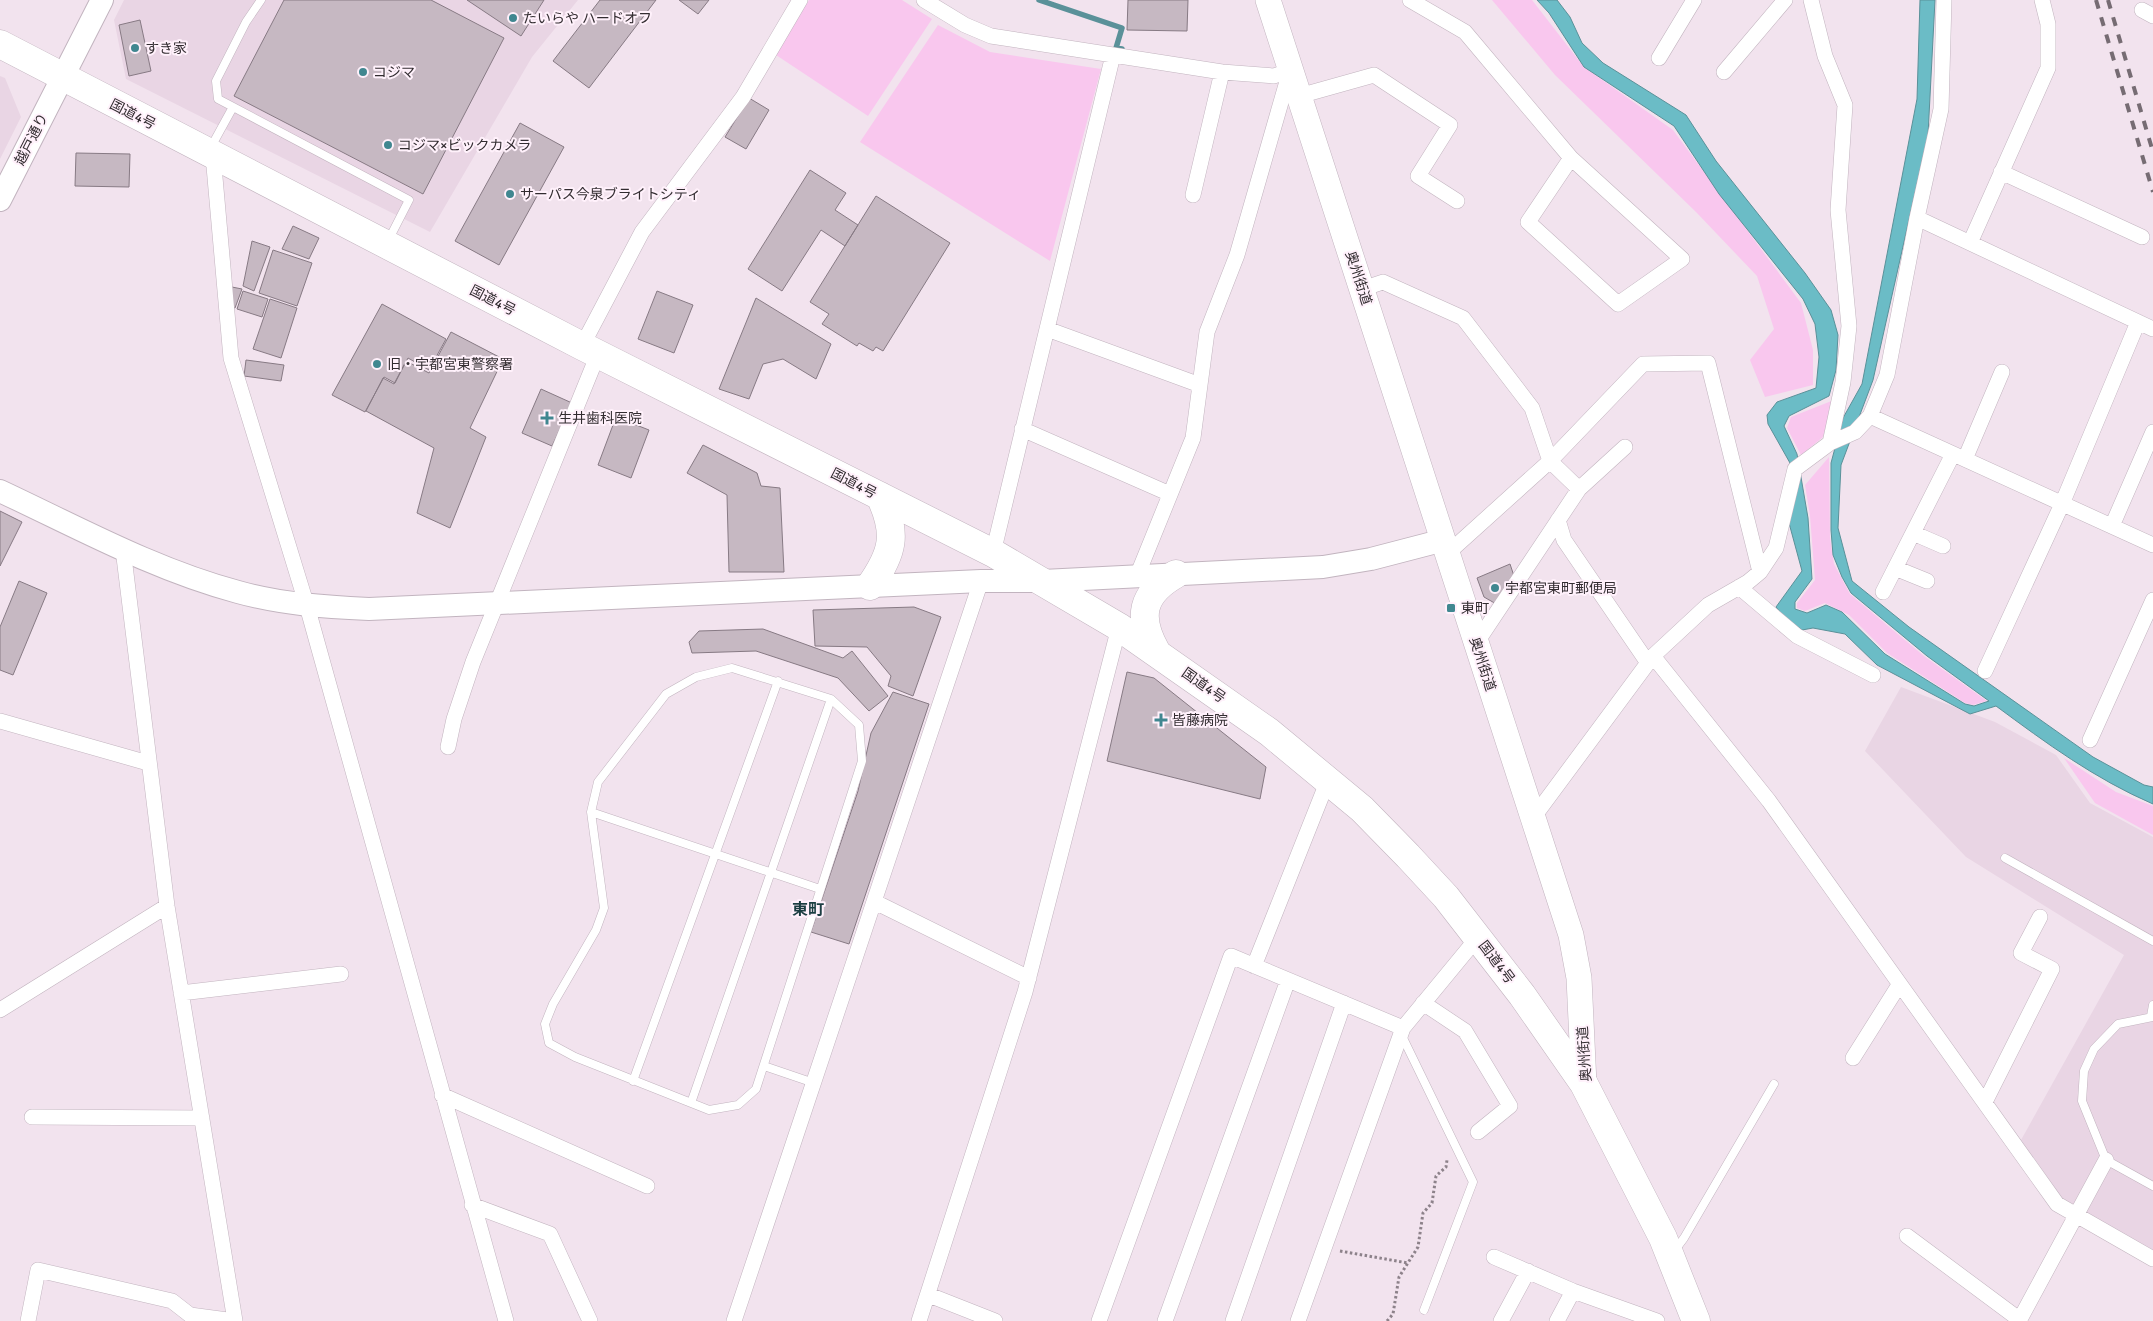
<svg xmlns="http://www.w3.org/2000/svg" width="2153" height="1321" viewBox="0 0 2153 1321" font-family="Signika,'Noto Sans JP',sans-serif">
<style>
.built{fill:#e9d5e4}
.green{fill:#f9c7ee}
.water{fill:#6bbcc6;stroke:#5a9199}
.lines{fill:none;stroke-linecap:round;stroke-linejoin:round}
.stream{stroke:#5a9199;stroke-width:5.5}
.building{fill:#c6b8c2;stroke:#877a84}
.lane-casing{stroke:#c2b4bf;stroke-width:9}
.street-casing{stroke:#c2b4bf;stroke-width:16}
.secondary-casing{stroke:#c2b4bf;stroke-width:24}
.primary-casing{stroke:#c2b4bf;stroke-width:26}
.highway-casing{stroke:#c2b4bf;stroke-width:29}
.path{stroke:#8d828a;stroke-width:3;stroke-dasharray:2.5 2.5;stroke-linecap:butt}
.lane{stroke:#fff;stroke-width:8}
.street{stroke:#fff;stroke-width:15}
.secondary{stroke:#fff;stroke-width:22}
.primary{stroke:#fff;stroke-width:25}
.highway{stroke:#fff;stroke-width:28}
.rail{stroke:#766c73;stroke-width:4;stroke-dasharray:9 9;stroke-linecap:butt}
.poi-dot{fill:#408790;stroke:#fff1fb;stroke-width:2}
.labels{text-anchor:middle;stroke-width:4;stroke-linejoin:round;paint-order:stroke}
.poi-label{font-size:14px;fill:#322c30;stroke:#fff1fb;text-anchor:start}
.street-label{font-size:14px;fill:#322c30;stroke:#fff1fb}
.quarter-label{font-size:16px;font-weight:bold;fill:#1c3e42;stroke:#fff1fb}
</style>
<rect width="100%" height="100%" fill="#f2e3ee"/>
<path class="built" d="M124,0H578L532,57L430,232L126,79L114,20Z
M0,76L5,78L21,117L0,159Z
M1901,687L1995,722L2056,755L2090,803L2153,837V1251L2062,1198L2021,1140L2124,955L1966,857L1865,751Z"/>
<path class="green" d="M809,0H902L932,19L868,116L776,55Z
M1492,0H1532L1584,67L1673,130L1801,303L1813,350V385L1765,397L1750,360L1774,329L1757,276L1696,212L1555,75Z
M938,25L990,52L1101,69L1050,261L860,142Z
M1834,400L1823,437L1801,455L1787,428L1791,417Z
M1829,457L1830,538L1834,564L1850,594L1924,656L1987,701L1973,705L1965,703L1887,653L1849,615L1825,603L1805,611L1797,608V603L1815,580L1810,516L1805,485Z
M2064,758L2116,792L2153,806V835L2095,803Z"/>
<path class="water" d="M1537,0H1557L1570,17L1582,43L1603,63L1686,115L1716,161L1805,273L1831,310L1838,335L1836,370L1829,396L1789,416L1784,426L1797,454L1808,518L1812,579L1795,602V609L1807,613L1826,605L1842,612L1885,654L1965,704L1974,706L1989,701L1927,656L1851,593L1842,577L1833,555L1831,530V463L1843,418L1862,384L1917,99L1920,0H1935L1928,135L1873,380L1841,465L1838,528L1852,581L1909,627L2093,757L2144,785L2153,787V804C2095,779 2046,743 1996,706L1970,714L1877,665L1845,634L1813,628L1802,630L1783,616L1776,607L1802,571L1789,523L1792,494L1790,463L1768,424L1767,415L1777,402L1816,388L1819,357L1815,324L1803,299L1719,194L1674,126L1584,67L1549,13Z"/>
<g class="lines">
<path class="stream" d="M1039,0L1122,28L1116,48L1122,49"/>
</g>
<path class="building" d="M284,0H431L504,38L423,194L234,96Z
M467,0H544L521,36Z
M600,0H656L589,88L553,61Z
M679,0H709L698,14Z
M1128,0H1188L1187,31L1127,30Z
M140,20L151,71L129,76L119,25Z
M749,98L769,110L746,149L725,137Z
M520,123L564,147L499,265L455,241Z
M76,153L130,154L129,187L75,186Z
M810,170L846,193L835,210L858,225L845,246L821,230L782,291L748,269Z
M876,196L950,243L883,351L876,347L873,351L859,343L857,346L822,324L829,314L810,302Z
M293,226L319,238L309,259L282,249Z
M252,241L270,247L254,291L243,286Z
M273,250L312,263L297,306L259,293Z
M227,286L242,289L235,308L231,307Z
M243,291L268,299L262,317L237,309Z
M657,291L693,305L674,353L638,339Z
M756,298L831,344L816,379L783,359L763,364L749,399L719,389Z
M270,299L297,308L281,358L253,349Z
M382,304L446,339L429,370L408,358L395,383L384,377L365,412L332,395Z
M451,332L503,359L470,428L486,437L450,528L417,513L434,448L366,411L383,378L394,384L406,361L429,373Z
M246,360L284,365L281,381L244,376Z
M541,389L572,403L552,446L522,433Z
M616,417L649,430L631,478L598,465Z
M703,445L757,473L761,486L780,488L784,572H729L727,495L687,473Z
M0,511L22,522L0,566Z
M1510,564L1515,579L1498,605L1484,597L1477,578Z
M19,581L47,593L13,675L0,670V627Z
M914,607L941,617L913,696L888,686L891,676L867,647L815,646L813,610Z
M763,629L843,658L852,651L888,696L869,711L838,678L756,651L692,653L689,642L699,631Z
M1127,672L1154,678L1266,767L1260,799L1107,761Z
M893,692L929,704L849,944L811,932L858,791L871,733Z"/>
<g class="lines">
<defs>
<path id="lane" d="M261,0L246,22L216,81L218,99L409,200L388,241
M211,147L233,107
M732,668L831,699L859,725L862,761L756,1089L738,1105L709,1110L575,1057L549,1043L545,1024L553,1004L596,930L604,908L591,812L598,782L666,694L696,677Z
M591,812L820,889
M2005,858L2153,941
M2151,1016L2153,1005
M2153,1017L2118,1024L2094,1049L2084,1071L2082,1101L2106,1160L2153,1186
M1402,1036L1473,1182L1424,1310
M764,1066L814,1083
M633,1081L778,681
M691,1103L831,699
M1675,1250L1684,1238L1774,1084"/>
<path id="street" d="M924,0L965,25L991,36L1222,72L1274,76L1291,70
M1410,0L1465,32L1571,158L1682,259L1618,304L1528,222L1571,158
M1811,0L1825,56L1845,105L1838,210L1849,326L1843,382L1830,443
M2142,10L2153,16
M1659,58L1694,0
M1724,72L1785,0
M1299,96L1374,75L1450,125L1418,176L1457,201
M213,155L231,358L307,606L506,1321
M2001,172L2142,237
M1193,195L1222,72
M1917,218L2153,329
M1970,243L2048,68V24L2042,0
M1362,289L1383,282L1463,318L1532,408L1550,461L1579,489
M1047,329L1200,385
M582,346L642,232L743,97L800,0
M1870,416L2153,545
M1022,429L1170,494
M1965,459L2002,372
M1558,520L1564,540L1648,663
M2112,526L2153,432
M1913,533L1943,546
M123,549L167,906L235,1321
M993,553L1113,55
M1448,553L1550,461L1643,364L1708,363L1760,572
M1895,568L1927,581
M1137,576L1193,438L1207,332L1237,255L1290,71
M1739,587L1797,636L1873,675
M1883,592L1953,454
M1477,642L1579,489L1625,447
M1653,656L1769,801L2057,1204L2153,1259
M1985,671L2062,504L2138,322
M0,721L148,763
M2090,740L2153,600
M448,747L454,719L473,662L598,354
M1533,818L1653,656L1708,605L1748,582L1760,572L1776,548L1795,469L1830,443L1855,432L1870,416L1887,375L1917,218L1941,109L1944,0
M875,902L1029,978
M1254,966L1328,780
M181,993L341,974
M1423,1003L1465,1031L1510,1106L1478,1132
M0,1010L167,906
M1853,1058L1899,985
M442,1095L647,1186
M1985,1102L2052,969L2021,953L2040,917
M32,1117L202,1118
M472,1205L550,1234L590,1321
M1907,1236L2020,1320
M1494,1257L1573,1291L1657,1321
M929,1295L995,1321
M28,1321L38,1270L172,1301L190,1315L235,1321
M734,1321L981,581
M919,1321L1025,992L1119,627
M1099,1321L1231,956L1403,1028
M1165,1321L1288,980
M1233,1321L1344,1003
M1298,1321L1403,1028L1478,937
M1501,1321L1528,1271
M1557,1321L1573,1291
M2019,1321L2106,1160"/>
<path id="secondary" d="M0,200L102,0
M0,491C77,527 155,570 238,592C281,604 325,607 369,609L981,581H1043L1323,567L1371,559L1444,540"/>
<path id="primary" d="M1268,0L1571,935L1579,978L1584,1084"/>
<path id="highway" d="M0,44L582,346L993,553L1119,627L1269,732L1362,809L1408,856L1446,897L1522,995L1584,1084L1663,1238L1696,1321
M870,586C893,553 898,534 880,496
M1156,651C1137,617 1141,594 1176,574"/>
</defs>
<use href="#lane" class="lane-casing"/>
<use href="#street" class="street-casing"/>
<use href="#secondary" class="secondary-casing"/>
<use href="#primary" class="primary-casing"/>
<use href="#highway" class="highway-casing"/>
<path class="path" d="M1340,1251L1408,1263
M1387,1321L1393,1314L1399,1277L1418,1247L1423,1213L1432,1203L1436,1176L1446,1167L1447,1160"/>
<use href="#lane" class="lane"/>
<use href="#street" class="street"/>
<use href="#secondary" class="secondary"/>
<use href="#primary" class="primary"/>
<use href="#highway" class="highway"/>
<path class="rail" d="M2096,0L2153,192
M2108,0L2153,152"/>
</g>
<g class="poi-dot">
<circle cx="513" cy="18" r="5"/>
<circle cx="135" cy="48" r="5"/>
<circle cx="363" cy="72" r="5"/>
<circle cx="388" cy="145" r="5"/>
<circle cx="510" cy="194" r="5"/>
<circle cx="377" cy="364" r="5"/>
<path d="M544.5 410.5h5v5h5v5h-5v5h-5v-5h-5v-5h5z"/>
<circle cx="1495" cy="588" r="5"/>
<rect x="1446" y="603" width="10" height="10" rx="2.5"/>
<path d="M1158.5 712.5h5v5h5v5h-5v5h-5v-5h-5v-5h5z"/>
</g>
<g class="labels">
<g class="poi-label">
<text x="523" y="23">たいらや ハードオフ</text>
<text x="145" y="53">すき家</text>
<text x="373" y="77">コジマ</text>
<text x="398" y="150">コジマ×ビックカメラ</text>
<text x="520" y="199">サーパス今泉ブライトシティ</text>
<text x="387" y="369">旧・宇都宮東警察署</text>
<text x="558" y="423">生井歯科医院</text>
<text x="1505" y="593">宇都宮東町郵便局</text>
<text x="1461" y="613">東町</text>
<text x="1172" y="725">皆藤病院</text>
</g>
<g class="street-label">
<text transform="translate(133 114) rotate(27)" y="5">国道4号</text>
<text transform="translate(31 139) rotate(-63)" y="5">越戸通り</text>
<text transform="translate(1359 278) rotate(72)" y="5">奥州街道</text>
<text transform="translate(493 300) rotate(27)" y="5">国道4号</text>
<text transform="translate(854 483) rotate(27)" y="5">国道4号</text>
<text transform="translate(1483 664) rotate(72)" y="5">奥州街道</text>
<text transform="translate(1204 685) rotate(35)" y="5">国道4号</text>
<text transform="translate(1497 962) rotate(53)" y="5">国道4号</text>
<text transform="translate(1584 1054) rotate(-94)" y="5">奥州街道</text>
</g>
<g class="quarter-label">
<text x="808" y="915">東町</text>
</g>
</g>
</svg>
